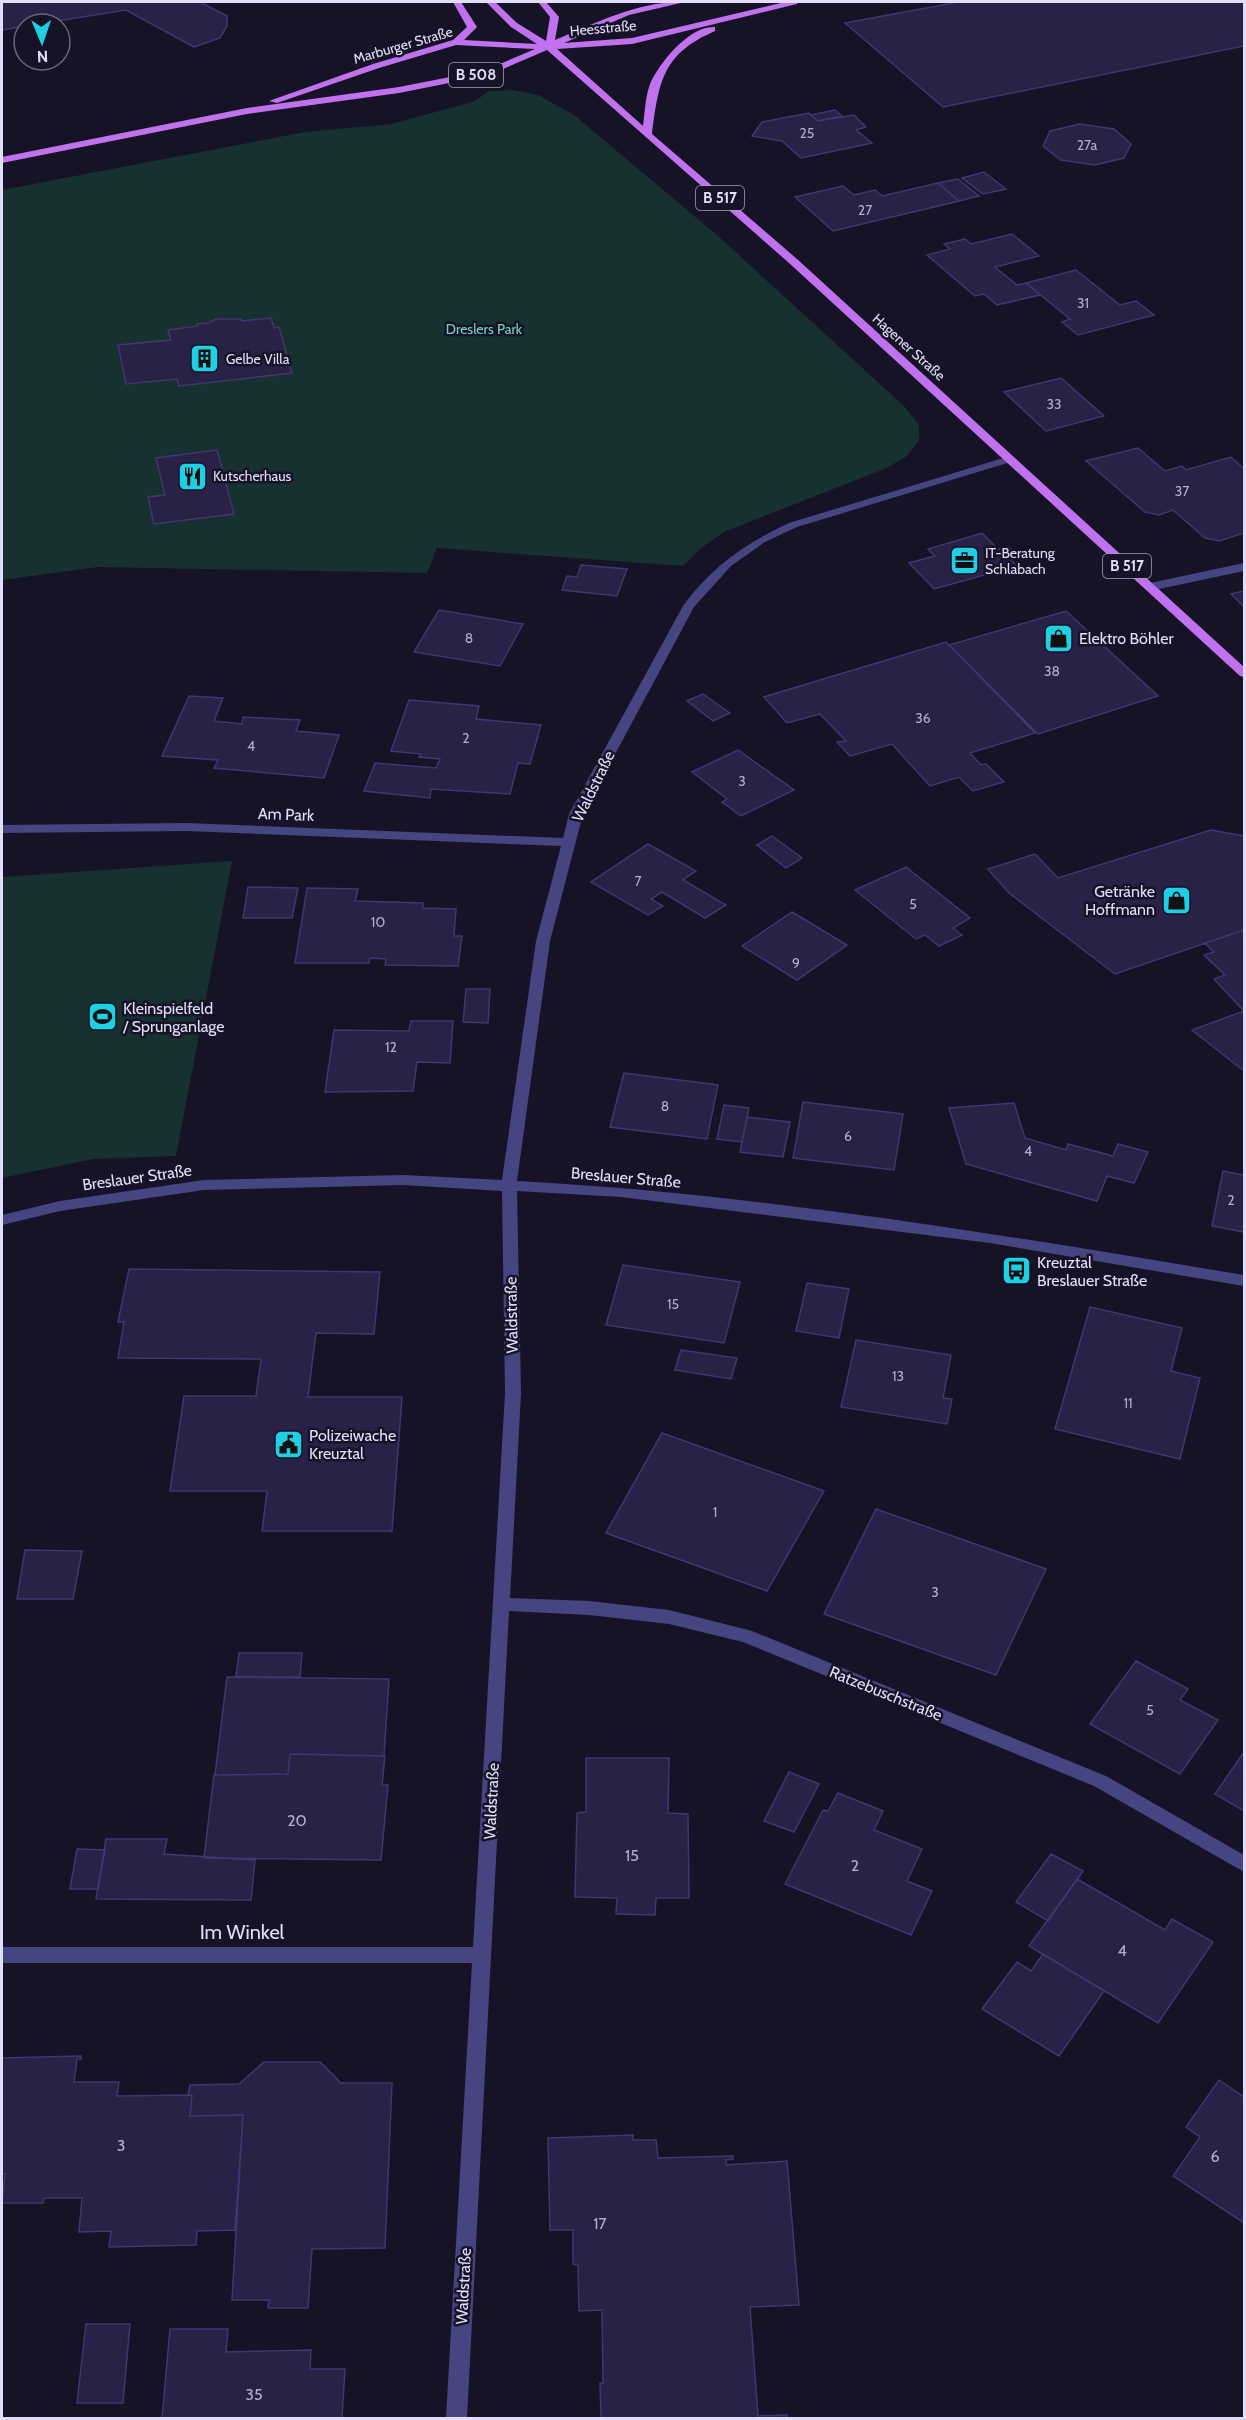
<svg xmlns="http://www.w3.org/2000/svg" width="1246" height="2420" viewBox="0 0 1246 2420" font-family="Cabin,sans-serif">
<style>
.green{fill:#173030}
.building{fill:#292146;stroke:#41366f;stroke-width:1.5}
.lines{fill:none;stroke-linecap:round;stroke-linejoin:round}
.minor{fill:#464481;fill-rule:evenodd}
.major{fill:#c071ee;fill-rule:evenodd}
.labels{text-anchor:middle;stroke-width:5;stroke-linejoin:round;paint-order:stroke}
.far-street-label{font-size:14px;fill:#e1ddfb;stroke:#171327}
.number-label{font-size:14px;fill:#b3aece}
.far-park-label{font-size:14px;fill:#70d4bb;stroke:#171327}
.far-poi-label{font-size:14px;fill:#e1ddfb;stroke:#171327;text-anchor:start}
.shield{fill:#171327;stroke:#a4a0bb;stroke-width:1.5}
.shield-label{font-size:15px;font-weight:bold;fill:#e1ddfb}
.poi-label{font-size:16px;fill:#e1ddfb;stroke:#171327;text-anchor:start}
.street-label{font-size:16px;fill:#e1ddfb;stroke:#171327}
.near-number-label{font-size:16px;fill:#b3aece}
.near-street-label{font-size:20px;fill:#e1ddfb;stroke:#171327}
</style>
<rect width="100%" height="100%" fill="#171327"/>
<path class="green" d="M513,90L538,95L574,115L718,236L904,406L919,425V441L906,457L884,469L724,532L701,548L683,566L437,548L427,573L98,567L2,580V190L305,132L392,124L475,101L489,91Z
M232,861L176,1156L93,1159L2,1178V877Z"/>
<path class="building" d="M2,2H200L227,16V26L220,38L194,47L126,10L38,24H24V26L2,30Z
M959,2H1244V46L943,107L845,23Z
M835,110L842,116L818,121L811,115Z
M809,113L818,121L854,115L866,127L856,130L872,143L801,158L782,141L752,136L762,122Z
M1080,124L1114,129L1131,144L1124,158L1095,165L1061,160L1043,146L1050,131Z
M984,172L1006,189L983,194L962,178Z
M958,179L979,196L959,201L938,183Z
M938,183L959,201L833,231L795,197L843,186L854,195L875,190L882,196Z
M1012,234L1039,256L995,267L1017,285L1026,283L1040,295L997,305L984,294L975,296L927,255L950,249L944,244L965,239L971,244Z
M1076,270L1120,305L1136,301L1154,315L1078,335L1062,322L1070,319L1026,283Z
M271,318L274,328L279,327L292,373L179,386L177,379L126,384L118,345L171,340L168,330L198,326L197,324L209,323L216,319H241L242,321Z
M1061,378L1104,416L1046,431L1004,392Z
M1138,448L1165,471L1182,466L1186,470L1231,457L1244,469V533L1219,541L1205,538L1173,510L1159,515L1145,512L1086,461Z
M217,450L234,514L154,524L148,497L165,495L156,458Z
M982,533L998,549L1009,547L1019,556L1009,558L1017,566L934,589L909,563L935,556L928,549Z
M581,565L627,569L617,596L562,590L567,576L577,577Z
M1244,591V607L1231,594Z
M439,610L523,624L500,666L414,652Z
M1066,611L1158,696L1038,734L949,645Z
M946,642L1035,733L970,753L981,765L986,764L1004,782L973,791L959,777L930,786L892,744L850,756L837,742L846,741L820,714L787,723L764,697Z
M703,694L730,713L713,721L687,701Z
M189,696L223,698L214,721L242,724L243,717L300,720L296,731L339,735L324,778L214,768L218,760L162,756Z
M409,700L479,706L476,719L541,725L530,764L518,763L510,794L431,789L430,798L364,791L375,763L436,768L440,759L419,757L421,754L391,751Z
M738,750L794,790L741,816L722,802L727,799L692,772Z
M1211,830L1244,836V930L1115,974L1009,893L988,869L1035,854L1058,878Z
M772,836L802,858L786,868L757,845Z
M648,844L696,871L683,880L726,905L705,918L662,892L651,899L663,906L648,915L591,882Z
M906,867L970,918L953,928L962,935L939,946L925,935L916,939L855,890Z
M248,887L298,888L292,918H243Z
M307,888L358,889L355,901L423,903V908L456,909L454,936H462L458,966L385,965L386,959L370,958L369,963H295Z
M792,912L847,945L797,980L742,946Z
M1244,930V1011L1214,979L1225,975L1204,955L1214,952L1205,943Z
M466,989H490L488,1023L463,1022Z
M1244,1011V1071L1192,1030Z
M411,1021H453L450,1063L417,1062L413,1091L325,1092L334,1030L409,1031Z
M624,1073L718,1085L707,1139L610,1127Z
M803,1102L903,1114L894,1170L793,1158Z
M1014,1103L1025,1138L1066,1150L1068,1144L1113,1156L1118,1144L1148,1152L1134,1183L1107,1176L1097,1201L966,1164L949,1108Z
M724,1105L749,1108L742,1142L717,1139Z
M747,1117L790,1122L783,1157L740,1152Z
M1223,1171L1244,1175V1232L1212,1226Z
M623,1265L740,1282L724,1343L606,1325Z
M129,1269L380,1272L374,1334L316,1333L308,1397H402L392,1531H262L267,1491H170L184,1396H256L261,1359L118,1358L124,1322H118Z
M807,1283L849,1289L839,1338L796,1331Z
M1090,1307L1182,1328L1171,1371L1200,1378L1180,1459L1055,1429Z
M856,1340L951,1355L943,1398L952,1399L947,1424L841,1407Z
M681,1350L737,1358L731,1379L675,1370Z
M662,1433L824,1491L767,1591L606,1533Z
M876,1509L1046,1569L996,1675L824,1614Z
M25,1550L82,1551L73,1599H17Z
M239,1653H302L300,1677H236Z
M1136,1661L1188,1689L1180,1700L1218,1720L1180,1774L1090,1724Z
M227,1677L389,1679L384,1756L290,1754L288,1774L215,1775Z
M1244,1752V1811L1215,1794Z
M290,1754L385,1756L382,1785H388L381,1860L204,1858L214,1775L288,1774Z
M586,1758H669L668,1813L688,1814L689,1898H656L655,1915L616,1914L617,1898L575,1897L577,1813L586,1812Z
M789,1772L819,1784L794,1832L764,1821Z
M838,1793L883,1811L874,1830L922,1849L907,1881L932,1891L911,1935L785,1884L823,1810L828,1811Z
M106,1839H167L164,1854L255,1860L251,1900L96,1899Z
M77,1849L105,1850L98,1889H70Z
M1051,1854L1083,1871L1048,1921L1016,1902Z
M1077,1879L1165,1930L1172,1919L1213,1942L1158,2023L1029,1946Z
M1043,1954L1104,1991L1059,2056L982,2009L1017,1962L1031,1971Z
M81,2056V2059H77L74,2082H119L117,2096L192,2095L190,2116L243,2115L235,2230L197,2231L196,2245L109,2247L111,2231L79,2232L82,2198H44L43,2203H2L5,2174H2V2058Z
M264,2062H320L341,2083H392L385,2248L312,2249L308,2308H268L269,2300H232L243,2115L190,2116L192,2095H188L190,2085L239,2084Z
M1219,2080L1244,2097V2223L1173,2176L1200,2137L1186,2127Z
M633,2135V2140H656L658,2158L733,2156V2159L726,2160V2165L787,2161L799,2305L750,2307L758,2416L787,2415V2418H601L600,2383H603L602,2310L579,2311L578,2265L573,2264V2230H550L548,2138Z
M86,2324H130L123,2403H77Z
M170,2329H228L226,2352L311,2350L310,2369H345L342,2418H162Z"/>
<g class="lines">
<path class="minor" d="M1010,456L1014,457V461L797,527L765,542L731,566L694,607L583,814L550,941L517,1181C761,1194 1003,1235 1244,1275V1286L990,1243L621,1197L517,1191L521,1393L510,1598L589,1601L669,1610L752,1631L1106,1776L1244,1855V1872L1094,1786L743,1642L669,1624L589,1615L509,1611L467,2418H446L472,1963H2V1947H473L505,1393L502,1191L403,1185L204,1190L60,1211L2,1225V1215L60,1201L204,1180L403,1175L502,1180L536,941L561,846L186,831L2,833V825L186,823L563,838L569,814L683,606C711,567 746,543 789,523Z
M1244,563V571L1150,591L1144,587L1150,583Z"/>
<path class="major" d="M453,2H461L477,27L464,40L537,44L511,27L486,2H495L517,23L546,41L550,17L538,2H546L559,17L555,40C595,23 641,0 685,2L629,15L564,43L632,38L785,2H798L797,4L632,44L557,49L643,126C645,112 645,98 650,84C659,63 690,25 715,27V31C662,54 659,82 652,134L797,259L1244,667V677L1240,676L789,263L547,50L489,75L399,93L247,114L2,163V157L247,108L399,87L486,70L535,49L456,45L379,68L277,103L269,101L373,64L453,40L467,27Z"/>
</g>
<defs>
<symbol id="building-square" viewBox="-11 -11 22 22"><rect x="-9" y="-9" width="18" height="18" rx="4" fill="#1fd0e5" stroke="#171327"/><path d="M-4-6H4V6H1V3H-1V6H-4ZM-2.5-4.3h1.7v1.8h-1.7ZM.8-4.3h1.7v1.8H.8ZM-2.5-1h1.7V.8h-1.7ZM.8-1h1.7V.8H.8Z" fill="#111"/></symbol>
<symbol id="restaurant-square" viewBox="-11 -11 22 22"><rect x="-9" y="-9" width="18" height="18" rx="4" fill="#1fd0e5" stroke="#171327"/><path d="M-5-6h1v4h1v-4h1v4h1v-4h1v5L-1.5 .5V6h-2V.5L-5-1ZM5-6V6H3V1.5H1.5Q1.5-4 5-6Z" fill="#111"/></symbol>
<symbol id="office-square" viewBox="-11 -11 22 22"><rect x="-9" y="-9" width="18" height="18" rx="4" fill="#1fd0e5" stroke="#171327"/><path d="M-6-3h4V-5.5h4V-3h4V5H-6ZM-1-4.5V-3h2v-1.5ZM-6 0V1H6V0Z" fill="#111"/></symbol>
<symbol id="shop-square" viewBox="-11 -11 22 22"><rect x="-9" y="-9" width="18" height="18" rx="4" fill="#1fd0e5" stroke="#171327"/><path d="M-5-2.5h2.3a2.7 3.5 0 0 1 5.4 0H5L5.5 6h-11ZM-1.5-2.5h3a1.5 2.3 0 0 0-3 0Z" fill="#111"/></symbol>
<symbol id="stadium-square" viewBox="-11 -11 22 22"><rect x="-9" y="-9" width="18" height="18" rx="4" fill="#1fd0e5" stroke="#171327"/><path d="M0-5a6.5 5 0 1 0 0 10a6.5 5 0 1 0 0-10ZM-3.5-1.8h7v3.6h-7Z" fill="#111"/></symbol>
<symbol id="bus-square" viewBox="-11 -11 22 22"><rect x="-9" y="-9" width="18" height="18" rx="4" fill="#1fd0e5" stroke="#171327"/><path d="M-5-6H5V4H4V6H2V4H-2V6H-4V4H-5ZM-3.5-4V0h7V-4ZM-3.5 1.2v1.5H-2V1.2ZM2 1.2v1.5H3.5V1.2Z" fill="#111"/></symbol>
<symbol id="civic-square" viewBox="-11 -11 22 22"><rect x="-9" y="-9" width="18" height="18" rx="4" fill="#1fd0e5" stroke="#171327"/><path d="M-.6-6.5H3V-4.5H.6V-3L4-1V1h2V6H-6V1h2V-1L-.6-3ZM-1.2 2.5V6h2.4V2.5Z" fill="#111"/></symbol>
</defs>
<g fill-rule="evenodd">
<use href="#building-square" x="188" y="342" width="33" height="33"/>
<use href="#restaurant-square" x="176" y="460" width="33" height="33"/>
<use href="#office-square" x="948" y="544" width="33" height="33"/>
<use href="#shop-square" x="1042" y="622" width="33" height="33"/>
<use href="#shop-square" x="1160" y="884" width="33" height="33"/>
<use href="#stadium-square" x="86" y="1000" width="33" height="33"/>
<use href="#bus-square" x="1000" y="1254" width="33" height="33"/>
<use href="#civic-square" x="272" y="1428" width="33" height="33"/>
</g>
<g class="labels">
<g class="far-street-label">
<text transform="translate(603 28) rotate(-5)" y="5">Heesstraße</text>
<text transform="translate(403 45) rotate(-16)" y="5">Marburger Straße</text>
<text transform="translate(909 347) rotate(42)" y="5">Hagener Straße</text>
</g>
<g class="number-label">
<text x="807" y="138">25</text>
<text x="1087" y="150">27a</text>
<text x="865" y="215">27</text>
<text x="1083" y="308">31</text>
<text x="1054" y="409">33</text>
<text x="1182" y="496">37</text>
<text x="469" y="643">8</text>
<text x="1052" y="676">38</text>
<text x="923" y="723">36</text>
<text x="466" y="743">2</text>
<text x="251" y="751">4</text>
<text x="742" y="786">3</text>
<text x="638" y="886">7</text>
<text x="913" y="909">5</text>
<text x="378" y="927">10</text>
<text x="796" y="968">9</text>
<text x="391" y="1052">12</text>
<text x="665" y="1111">8</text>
<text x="848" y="1141">6</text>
<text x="1028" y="1156">4</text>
<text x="1231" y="1205">2</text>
<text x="673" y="1309">15</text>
<text x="898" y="1381">13</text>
<text x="1128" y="1408">11</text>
<text x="715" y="1517">1</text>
<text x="935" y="1597">3</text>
<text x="1150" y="1715">5</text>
</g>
<g class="far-park-label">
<text x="484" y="334">Dreslers Park</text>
</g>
<g class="far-poi-label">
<text x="226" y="364">Gelbe Villa</text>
<text x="213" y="481">Kutscherhaus</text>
<text x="985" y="558">IT-Beratung<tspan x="985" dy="16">Schlabach</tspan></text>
</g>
<g class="shield">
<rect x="449" y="63" width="54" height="24" rx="4.5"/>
<rect x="696" y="186" width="48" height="24" rx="4.5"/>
<rect x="1103" y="554" width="48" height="24" rx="4.5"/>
</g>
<g class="shield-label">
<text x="476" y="80">B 508</text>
<text x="720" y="203">B 517</text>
<text x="1127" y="571">B 517</text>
</g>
<g class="poi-label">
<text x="1079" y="644">Elektro Böhler</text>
<text x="1155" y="897" text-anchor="end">Getränke<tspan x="1155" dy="18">Hoffmann</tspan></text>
<text x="123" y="1014">Kleinspielfeld<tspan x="123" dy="18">/ Sprunganlage</tspan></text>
<text x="1037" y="1268">Kreuztal<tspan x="1037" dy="18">Breslauer Straße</tspan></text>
<text x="309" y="1441">Polizeiwache<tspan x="309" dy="18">Kreuztal</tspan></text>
</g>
<g class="street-label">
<text transform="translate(593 786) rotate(-64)" y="6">Waldstraße</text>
<text transform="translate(286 814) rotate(2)" y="6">Am Park</text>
<text transform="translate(137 1177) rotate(-8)" y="6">Breslauer Straße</text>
<text transform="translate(626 1177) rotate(5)" y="6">Breslauer Straße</text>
<text transform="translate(511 1315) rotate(-91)" y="6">Waldstraße</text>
<text transform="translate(886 1693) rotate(22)" y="6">Ratzebuschstraße</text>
<text transform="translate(491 1801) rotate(-87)" y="6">Waldstraße</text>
<text transform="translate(463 2286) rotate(-87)" y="6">Waldstraße</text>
</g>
<g class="near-number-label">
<text x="297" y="1826">20</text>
<text x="632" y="1861">15</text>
<text x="855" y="1871">2</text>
<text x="1122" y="1956">4</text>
<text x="121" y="2151">3</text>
<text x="1215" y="2162">6</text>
<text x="600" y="2229">17</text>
<text x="254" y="2400">35</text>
</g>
<g class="near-street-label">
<text x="242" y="1939">Im Winkel</text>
</g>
</g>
<rect width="1246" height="2420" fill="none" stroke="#e1ddfb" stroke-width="6"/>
<g transform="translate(42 42) rotate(178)"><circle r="28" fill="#171327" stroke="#68647c" stroke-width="1.5"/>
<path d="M0-4.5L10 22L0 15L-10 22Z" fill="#1fd0e5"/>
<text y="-9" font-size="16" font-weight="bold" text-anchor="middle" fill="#e1ddfb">N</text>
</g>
</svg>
